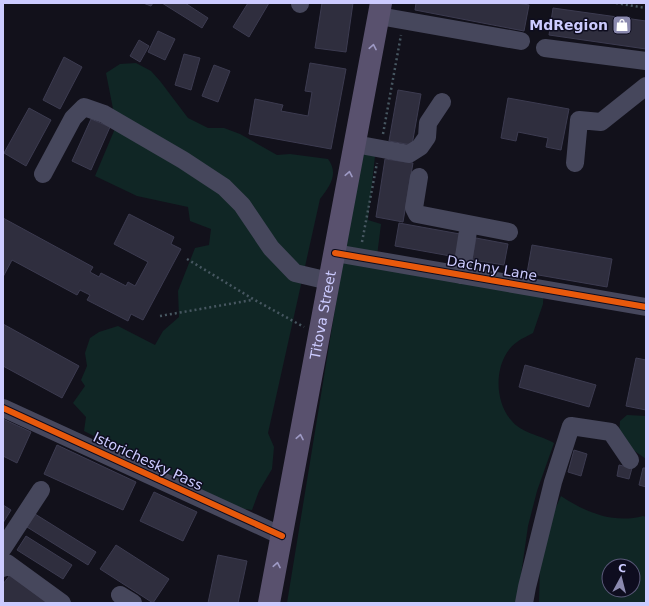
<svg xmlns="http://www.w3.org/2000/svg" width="649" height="606" viewBox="0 0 649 606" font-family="'DejaVu Sans',sans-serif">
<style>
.green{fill:#102625;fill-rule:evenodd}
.building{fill:#2f2e3e;stroke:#3c3b50}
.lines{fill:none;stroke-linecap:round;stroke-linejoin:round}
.path{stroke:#475761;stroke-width:2.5;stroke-dasharray:2 3;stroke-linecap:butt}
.minor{stroke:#46475c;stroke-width:18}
.major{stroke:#59516e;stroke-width:22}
.cycleway-casing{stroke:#0e0d1f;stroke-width:8}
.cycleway{stroke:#e8590c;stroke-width:6}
.oneway{stroke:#9e9ac5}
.labels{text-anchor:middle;stroke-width:3;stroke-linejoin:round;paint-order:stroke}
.poi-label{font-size:14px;font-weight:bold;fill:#cccbff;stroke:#0e0d1f;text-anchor:end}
.street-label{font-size:14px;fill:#cccbff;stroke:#0e0d1f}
</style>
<rect width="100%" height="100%" fill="#12111b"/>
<path class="green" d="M136,63L151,71L160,81L188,118L208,128H224L240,134L277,155L290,154L328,159C339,174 330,186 320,199L268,433L274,447L272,469L259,491L252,510L237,508L84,431L86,417L73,403L85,386L81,380L87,366L85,353L90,338L99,332L118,326L155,345L163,331L179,317L178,291L195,248L209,245L211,229L190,221L188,207L137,196L95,176L114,131L115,119L106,73L120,64Z
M363,154L375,156L368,220L381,224L377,256L544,283L543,304L533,333C528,336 522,338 517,342C494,358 493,400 511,420C521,433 540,435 554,443L537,491L528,526L517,603H287L359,162Z
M627,415L646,416V459L626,445L619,435L620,421Z
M561,496C585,512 613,524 643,516L646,517V603H539L540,565L547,527ZM609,566H633V590H609Z"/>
<path class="building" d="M143,3H153L151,6Z
M162,3H185L208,18L202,28Z
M248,3H269L249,37L233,27Z
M322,3H353L346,52L315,48Z
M416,3H517L529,5L524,31L415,10Z
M553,8L646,21V49L549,35Z
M158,31L175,39L165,60L148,52Z
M139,40L149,46L140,62L130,56Z
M184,54L200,58L191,90L175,85Z
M64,57L82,67L60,109L43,100Z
M310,63L346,69L331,149L249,134L255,99L283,105L281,111L308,116L312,92L305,91Z
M214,65L230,71L218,102L202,96Z
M398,90L421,94L412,145L389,141Z
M508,98L569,109L561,150L546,147L548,138L518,132L516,141L501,138Z
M29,108L51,120L26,166L4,153Z
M91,119L110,127L91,170L72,161Z
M385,159L413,163L403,222L376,217Z
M129,214L174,237L171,244L181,249L143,320L131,314L128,321L87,300L90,295L80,290L77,295L12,260L3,277V218L93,267L90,272L99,277L101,273L126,286L128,282L135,286L148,262L114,244Z
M399,223L460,234L456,257L395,246Z
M476,238L508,244L504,265L472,260Z
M532,245L612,259L607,287L527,273Z
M3,324L79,366L62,398L3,366Z
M636,358L646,360V410L626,406Z
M525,365L596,385L589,407L519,387Z
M3,419L31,432L17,463L3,456Z
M57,445L136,482L123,510L44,474Z
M574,450L587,454L581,476L568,472Z
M619,465L632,468L629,479L617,476Z
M643,468H646V487L639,485Z
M154,492L197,512L183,541L140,521Z
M3,505L11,510L3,523Z
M35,514L96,552L88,565L27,527Z
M26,536L72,565L63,579L17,550Z
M116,545L169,579L153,603L100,569Z
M218,555L247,561L238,603H208Z
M10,575L47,603H3V584Z"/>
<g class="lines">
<path class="path" d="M616,3L646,8
M383,134L401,35
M362,242L377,163
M187,259L253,299L304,327
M160,316L252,300"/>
<path class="minor" d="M300,4V3
M379,16L521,41
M545,48L646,61
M355,144L409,154L420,147L427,137L428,123L442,102
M575,163L579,120L601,122L646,86
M43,174L73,118L84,107L104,114L183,160L224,187L242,205L271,248L295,273L329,281
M419,177L414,208L417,214L509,232
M335,253L646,307
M461,275L469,225
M3,408L282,536
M3,548L41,490
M3,568L7,563L62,603
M120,595L133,603
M524,603L527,587L553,482L571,426L611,432L630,460"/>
<path class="major" id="s1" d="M269,603L381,3"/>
<defs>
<path id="cycleway" d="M335,253L646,307
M3,408L282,536"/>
</defs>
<use href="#cycleway" class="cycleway-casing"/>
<use href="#cycleway" class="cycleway"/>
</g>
<defs><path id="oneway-chevron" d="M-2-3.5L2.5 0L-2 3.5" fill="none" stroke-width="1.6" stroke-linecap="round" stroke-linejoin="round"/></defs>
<g class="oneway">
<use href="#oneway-chevron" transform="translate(373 47) rotate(-79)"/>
<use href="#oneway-chevron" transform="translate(349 174) rotate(-79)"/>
<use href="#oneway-chevron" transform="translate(300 437) rotate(-79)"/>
<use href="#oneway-chevron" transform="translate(277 565) rotate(-79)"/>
</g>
<defs>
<symbol id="shop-square" viewBox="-11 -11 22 22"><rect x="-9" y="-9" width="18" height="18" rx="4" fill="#8b8aaf" stroke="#0e0d1f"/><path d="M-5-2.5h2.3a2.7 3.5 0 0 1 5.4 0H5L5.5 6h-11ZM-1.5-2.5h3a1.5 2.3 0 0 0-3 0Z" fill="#fff"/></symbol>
</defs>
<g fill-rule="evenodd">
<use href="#shop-square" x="611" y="14" width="22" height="22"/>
</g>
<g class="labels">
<g class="poi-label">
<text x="608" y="30">MdRegion</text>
</g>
<g class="street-label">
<text transform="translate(492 268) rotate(10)" y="5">Dachny Lane</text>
<text dy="5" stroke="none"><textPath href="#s1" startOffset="293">Titova Street</textPath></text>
<text transform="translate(148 461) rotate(25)" y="5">Istorichesky Pass</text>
</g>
</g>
<rect width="649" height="606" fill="none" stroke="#cccbff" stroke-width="8"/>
<g transform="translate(621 578) rotate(7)"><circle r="19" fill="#0e0d1f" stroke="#5a5979"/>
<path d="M0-3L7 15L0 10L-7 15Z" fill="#8b8aaf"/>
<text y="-6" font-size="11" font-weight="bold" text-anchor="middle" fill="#cccbff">С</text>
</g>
</svg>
